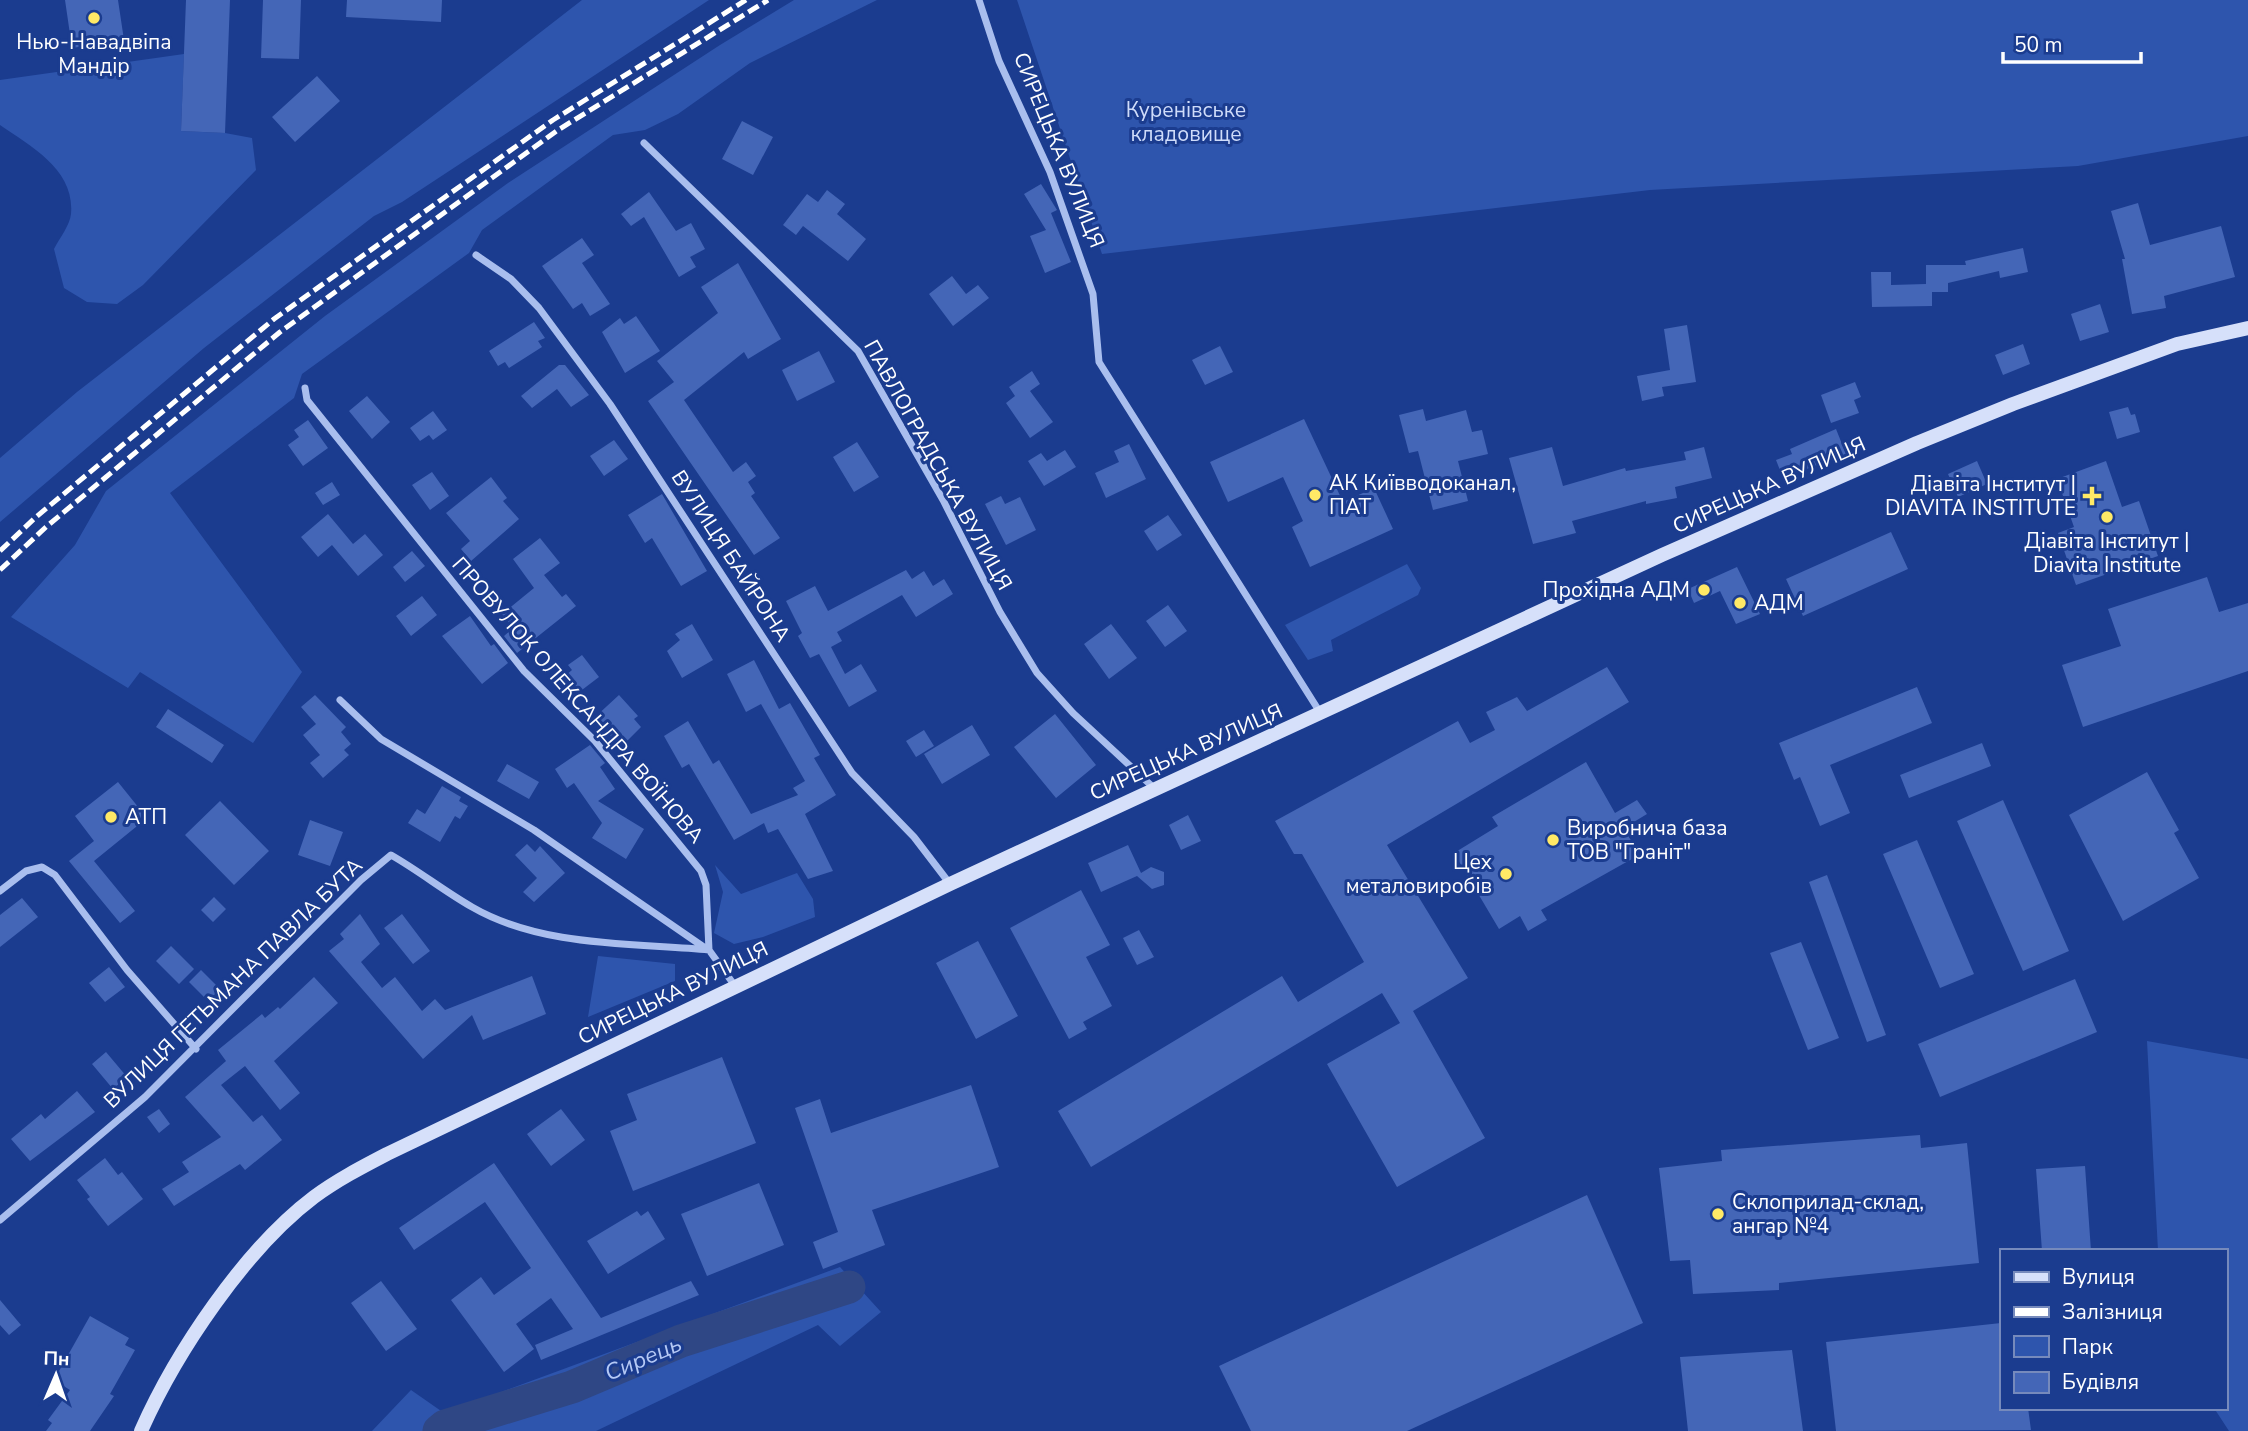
<svg xmlns="http://www.w3.org/2000/svg" width="2248" height="1431" viewBox="0 0 2248 1431" font-family="'Nunito Sans',sans-serif">
<style>
.green{fill:#2e55ad}
.lines{fill:none;stroke-linecap:round;stroke-linejoin:round}
.river{stroke:#2f4785;stroke-width:33}
.building{fill:#4466b7}
.street{stroke:#a9beee;stroke-width:7}
.secondary{stroke:#d6e0fa;stroke-width:14}
.rail{stroke:#fff;stroke-width:5;stroke-dasharray:12 5;stroke-linecap:butt}
.poi-dot{fill:#ffe966;stroke:#1b3c8f;stroke-width:2.5}
.labels{text-anchor:middle;stroke-width:6;stroke-linejoin:round;paint-order:stroke}
.poi-label{font-size:21px;fill:#fff;stroke:#1b3c8f;text-anchor:start}
.park-label{font-size:21px;fill:#cfdcfa;stroke:#1b3c8f}
.street-label{font-size:21px;fill:#fff;stroke:#1b3c8f}
.water-label{font-size:23px;font-style:italic;fill:#b5c9f5;stroke:#1b3c8f}
</style>
<rect width="100%" height="100%" fill="#1b3c8f"/>
<path class="green" d="M582,0H709L402,202L374,216L204,348L0,522V458L77,392Z
M794,0H877L750,63L678,114L645,130L613,135L482,230L469,253L302,374L294,398L170,493L302,672L253,743L140,672L128,688L11,617L75,545L106,491L325,316L508,183L720,45Z
M1017,0H2248V136L2078,166L1650,190L1102,254Z
M184,54L181,131L225,133L252,138L256,170L143,285L117,304L87,302L64,288L54,249C59,239 70,225 71,214C75,170 32,147 0,125V80Z
M1407,564L1421,588L1418,595L1331,640L1333,651L1308,660L1285,625Z
M715,865L741,894L797,873L813,899L815,917L763,937L734,944L714,933L723,892Z
M598,956L675,964V981L588,1017Z
M2147,1041L2248,1059V1431H2229L2214,1408H2225V1251H2158Z
M840,1267L881,1312L840,1346L818,1325L596,1431H372L411,1390L444,1413Z"/>
<g class="lines">
<path class="river" d="M439,1431L445,1426L572,1387L681,1341L849,1287"/>
</g>
<path class="building" d="M65,0H118L124,40L72,48Z
M186,0H230L225,133L181,131Z
M263,0H301L299,59L261,58Z
M347,0H442L441,22L346,17Z
M317,76L340,101L295,142L272,117Z
M742,121L773,137L753,175L722,159Z
M1041,184L1057,210L1051,213L1071,262L1045,273L1030,236L1046,230L1024,194Z
M827,190L845,204L837,214L866,239L848,261L803,226L796,235L783,225L807,194L818,202Z
M649,192L676,231L691,223L705,249L690,257L696,267L679,277L644,217L631,226L621,214Z
M2138,203L2150,245L2221,226L2235,277L2164,296L2166,308L2132,314L2122,259H2125L2111,211Z
M582,238L594,255L582,263L610,304L590,316L582,303L573,309L542,266Z
M2023,248L2028,272L2000,278L1999,271L1948,283V292H1932V306L1872,307L1871,272H1891V285L1926,284V265H1966L1965,261Z
M738,263L781,339L748,359L744,352L684,400L733,472L746,462L756,476L748,482L755,493L751,496L780,538L754,555L648,401L674,382L657,361L718,313L701,287Z
M952,276L966,294L978,285L989,298L953,326L929,294Z
M2100,304L2109,332L2080,341L2071,314Z
M636,316L660,351L625,373L602,332L620,318L624,324Z
M534,322L545,338L538,341L542,347L509,368L505,362L498,366L489,351Z
M1687,325L1696,382L1662,387L1664,396L1642,401L1637,376L1670,370L1664,329Z
M2023,344L2030,364L2003,375L1995,355Z
M1220,346L1233,372L1205,385L1192,360Z
M819,351L835,382L797,401L782,370Z
M559,365H565L589,395L571,407L557,389L532,408L521,396Z
M1032,371L1040,384L1030,391L1053,422L1030,438L1006,403L1015,396L1009,387Z
M1855,382L1861,397L1854,400L1859,413L1831,423L1821,395Z
M367,396L390,422L372,439L349,411Z
M2128,407L2131,415L2135,414L2140,432L2117,439L2109,412Z
M1423,409L1426,421L1466,410L1472,432L1482,430L1488,454L1458,461L1468,501L1433,510L1418,451L1409,453L1399,415Z
M433,411L447,430L433,440L429,435L420,441L410,428Z
M1304,419L1343,502L1374,488L1393,529L1310,567L1292,527L1303,521L1283,477L1228,502L1210,462Z
M308,420L328,448L303,466L288,445L299,437L294,430Z
M1836,429L1846,454L1783,478L1776,460L1792,454L1790,449Z
M614,440L628,459L604,476L590,456Z
M857,442L879,477L854,492L833,457Z
M1129,444L1146,479L1106,498L1095,473L1119,462L1114,451Z
M1552,447L1563,486L1625,468L1626,471L1686,460L1684,452L1704,447L1712,478L1675,487L1677,498L1646,504V501L1572,521L1576,533L1533,544L1509,458Z
M1065,450L1076,467L1044,486L1028,461L1041,453L1047,461Z
M1977,461L1987,484L1958,497L1948,474Z
M2106,461L2122,507L2139,501L2158,556L2076,585L2058,533L2074,527L2057,479Z
M432,472L449,496L430,510L412,485Z
M491,477L507,498L503,501L519,519L471,561L461,549L470,541L446,513Z
M332,482L340,495L323,505L315,493Z
M662,494L707,571L681,586L652,538L645,543L628,515Z
M1001,496L1005,504L1020,497L1036,530L1006,545L985,504Z
M328,514L353,544L365,534L383,555L358,576L332,545L318,557L301,537Z
M1168,515L1182,535L1157,551L1144,531Z
M1891,532L1908,569L1803,616L1786,579Z
M540,538L560,563L544,575L562,597L566,594L576,606L517,653L504,636L513,628L502,614L534,588L513,559Z
M412,551L425,566L405,582L393,567Z
M1737,567L1760,614L1736,624L1720,591L1694,603L1688,589Z
M906,570L912,579L924,571L933,586L944,579L953,594L916,617L902,595L837,632L842,641L831,647L845,674L861,664L877,691L849,707L819,654L810,658L798,636L802,633L786,601L815,586L828,611Z
M2207,577L2219,612L2248,603V671L2083,727L2062,665L2121,646L2108,609Z
M422,596L437,615L411,636L396,616Z
M1168,605L1187,631L1165,647L1146,621Z
M470,616L491,646L494,644L508,663L482,684L442,636Z
M692,624L713,660L682,678L667,651L680,640L675,634Z
M1111,624L1137,658L1109,679L1084,644Z
M582,655L599,677L578,693L565,676L572,670L568,665Z
M754,660L779,709L790,703L820,755L814,758L836,795L805,814L833,871L808,879L778,829L768,833L764,823L734,840L689,764L682,768L664,736L688,721L713,764L719,760L751,814L798,795L793,788L805,781L761,704L746,712L727,674Z
M1607,667L1629,702L1387,845L1468,978L1413,1011L1485,1138L1397,1187L1327,1064L1400,1023L1382,993L1091,1167L1058,1111L1282,976L1298,1002L1364,962L1302,854H1294L1275,821L1458,721L1470,743L1495,730L1486,712L1517,697L1527,711Z
M1917,687L1932,723L1830,765L1850,813L1820,826L1800,777L1794,780L1779,743Z
M315,695L346,727L341,732L351,744L344,750L349,755L323,778L310,763L320,755L303,735L316,724L301,707Z
M619,695L638,716L634,719L641,727L627,741L620,733L613,739L594,718Z
M168,709L224,745L212,763L156,727Z
M1055,714L1096,765L1056,798L1014,747Z
M972,725L990,755L942,784L924,754Z
M924,730L934,746L916,757L906,741Z
M1982,743L1991,766L1909,798L1900,775Z
M590,745L605,763L600,767L615,789L598,801L644,829L626,859L592,838L602,823L574,783L567,788L555,769Z
M1586,762L1615,813L1637,800L1647,814L1624,828L1639,855L1541,910L1547,920L1528,931L1520,916L1499,929L1454,853L1498,826L1492,817Z
M507,764L539,782L529,799L497,781Z
M2147,772L2179,830L2174,833L2199,878L2123,921L2069,815Z
M118,782L147,818L94,861L135,911L120,923L69,861L94,841L75,816Z
M442,786L461,797L459,801L468,806L460,819L455,816L440,842L408,823L417,809L425,814Z
M2003,800L2069,951L2023,971L1957,821Z
M220,801L269,851L234,885L185,835Z
M1188,815L1201,841L1181,850L1169,825Z
M310,820L343,832L330,866L298,855Z
M1917,840L1974,974L1940,988L1883,854Z
M527,844L535,852L540,846L565,873L534,902L523,892L537,878L515,855Z
M1128,845L1141,873L1151,867L1164,872V885L1152,889L1137,876L1101,892L1088,863Z
M1827,875L1886,1035L1867,1042L1809,882Z
M1081,890L1110,945L1086,957L1112,1006L1083,1022L1087,1029L1069,1039L1010,928Z
M214,897L226,909L213,922L201,910Z
M22,898L38,917L0,947V915Z
M360,914L380,944L361,962L382,988L395,977L422,1011L435,999L445,1010L532,976L546,1014L483,1040L472,1015L423,1059L329,951L344,939L340,934Z
M402,914L430,951L413,964L384,928Z
M1139,930L1154,957L1137,965L1123,938Z
M978,941L1018,1016L976,1039L936,963Z
M1801,942L1839,1038L1808,1050L1770,953Z
M171,946L194,969L179,984L156,961Z
M109,967L125,987L105,1002L89,983Z
M201,970L220,989L208,1001L189,982Z
M314,977L338,1003L274,1061L300,1093L280,1110L245,1066L221,1085L253,1122L262,1115L282,1140L245,1170L240,1164L174,1206L162,1189L189,1172L182,1162L221,1137L185,1097L226,1061L218,1050L262,1014L265,1018L278,1007L280,1009Z
M2075,979L2097,1032L1940,1097L1918,1044Z
M106,1052L127,1077L113,1089L92,1064Z
M722,1057L756,1143L633,1191L610,1131L637,1120L627,1094Z
M971,1085L999,1167L872,1210L885,1245L823,1269L813,1242L838,1232L795,1108L820,1099L831,1133Z
M77,1091L95,1112L30,1161L11,1139L41,1114L45,1119Z
M159,1109L170,1124L159,1133L147,1117Z
M561,1109L585,1140L551,1166L527,1134Z
M1920,1135L1921,1148L1967,1143L1979,1263L1779,1283V1290L1693,1294L1690,1260L1670,1261L1659,1168L1722,1161L1721,1150Z
M105,1158L118,1175L122,1172L143,1199L108,1226L87,1199L90,1197L77,1180Z
M494,1163L601,1318L691,1281L699,1295L541,1360L535,1345L573,1329L551,1298L516,1324L534,1349L504,1372L451,1300L481,1277L494,1295L531,1268L485,1202L414,1250L399,1228Z
M2085,1166L2091,1251H2042L2036,1169Z
M759,1183L784,1245L707,1276L681,1214Z
M1587,1195L1643,1323L1407,1431H1251L1219,1366Z
M637,1211L641,1216L648,1211L665,1239L608,1274L587,1241Z
M381,1281L417,1329L386,1351L351,1303Z
M0,1300L21,1325L9,1335L0,1325Z
M90,1316L129,1338L125,1345L135,1350L110,1394L114,1396L90,1431H46L52,1423L48,1420L70,1390L54,1380Z
M2001,1323V1408H2028L2031,1430L1836,1431L1826,1342Z
M1792,1350L1803,1431H1688L1680,1357Z"/>
<g class="lines">
<path class="street" d="M979,0L999,61L1050,172L1093,294L1099,362L1321,714
M644,143L858,351L943,500L1000,612L1037,673L1073,713L1155,789
M476,255L511,279L539,308L610,404L852,773L914,837L950,884
M305,388L307,400L524,671L595,741L701,871L706,885L709,950
M340,700L381,739L534,830L708,950
M0,891L26,871L42,867L55,875L127,970L196,1049
M0,1220L145,1097L361,880L391,855C419,871 444,891 472,907C541,947 632,943 709,950L735,986"/>
<path class="secondary" d="M141,1431C176,1352 245,1249 314,1197C337,1180 362,1167 387,1154L950,884L1662,555L1917,443L2013,404L2177,344L2248,328"/>
<path class="rail" d="M0,551L36,517L274,319L553,120L746,0
M0,570L46,527L280,332L558,130L768,0"/>
</g>
<g class="poi-dot">
<circle cx="94" cy="18" r="7"/>
<circle cx="1315" cy="495" r="7"/>
<path d="M2088.5 485.5h7v7h7v7h-7v7h-7v-7h-7v-7h7z"/>
<circle cx="2107" cy="517" r="7"/>
<circle cx="1704" cy="590" r="7"/>
<circle cx="1740" cy="603" r="7"/>
<circle cx="111" cy="817" r="7"/>
<circle cx="1553" cy="840" r="7"/>
<circle cx="1506" cy="874" r="7"/>
<circle cx="1718" cy="1214" r="7"/>
</g>
<g class="labels">
<g class="poi-label">
<text x="94" y="49" text-anchor="middle">Нью-Навадвіпа<tspan x="94" dy="24">Мандір</tspan></text>
<text x="1329" y="490">АК Київводоканал,<tspan x="1329" dy="24">ПАТ</tspan></text>
<text x="2076" y="491" text-anchor="end">Діавіта Інститут |<tspan x="2076" dy="24">DIAVITA INSTITUTE</tspan></text>
<text x="2107" y="548" text-anchor="middle">Діавіта Інститут |<tspan x="2107" dy="24">Diavita Institute</tspan></text>
<text x="1690" y="597" text-anchor="end">Прохідна АДМ</text>
<text x="1754" y="610">АДМ</text>
<text x="125" y="824">АТП</text>
<text x="1567" y="835">Виробнича база<tspan x="1567" dy="24">ТОВ "Граніт"</tspan></text>
<text x="1492" y="869" text-anchor="end">Цех<tspan x="1492" dy="24">металовиробів</tspan></text>
<text x="1732" y="1209">Склоприлад-склад,<tspan x="1732" dy="24">ангар №4</tspan></text>
</g>
<g class="park-label">
<text x="1186" y="117">Куренівське<tspan x="1186" dy="24">кладовище</tspan></text>
</g>
<g class="street-label">
<text transform="translate(1059 150) rotate(68)" y="7">СИРЕЦЬКА ВУЛИЦЯ</text>
<text transform="translate(938 465) rotate(61)" y="7">ПАВЛОГРАДСЬКА ВУЛИЦЯ</text>
<text transform="translate(1769 485) rotate(-24)" y="7">СИРЕЦЬКА ВУЛИЦЯ</text>
<text transform="translate(731 556) rotate(57)" y="7">ВУЛИЦЯ БАЙРОНА</text>
<text transform="translate(578 700) rotate(49)" y="7">ПРОВУЛОК ОЛЕКСАНДРА ВОЇНОВА</text>
<text transform="translate(1186 752) rotate(-24)" y="7">СИРЕЦЬКА ВУЛИЦЯ</text>
<text transform="translate(233 983) rotate(-44)" y="7">ВУЛИЦЯ ГЕТЬМАНА ПАВЛА БУТА</text>
<text transform="translate(673 993) rotate(-26)" y="7">СИРЕЦЬКА ВУЛИЦЯ</text>
</g>
<g class="water-label">
<text transform="translate(643 1358) rotate(-23)" y="8">Сирець</text>
</g>
</g>
<rect x="2000" y="1249" width="228" height="161" fill="#1b3c8f" stroke="#768abc" stroke-width="2"/>
<rect x="2014" y="1272" width="35" height="10" fill="#d6e0fa" stroke="#768abc" stroke-width="2"/>
<text x="2062" y="1284" font-size="21" fill="#ffffff">Вулиця</text>
<rect x="2014" y="1307" width="35" height="10" fill="#ffffff" stroke="#768abc" stroke-width="2"/>
<text x="2062" y="1319" font-size="21" fill="#ffffff">Залізниця</text>
<rect x="2014" y="1336" width="35" height="21" fill="#2e55ad" stroke="#768abc" stroke-width="2"/>
<text x="2062" y="1354" font-size="21" fill="#ffffff">Парк</text>
<rect x="2014" y="1372" width="35" height="21" fill="#4466b7" stroke="#768abc" stroke-width="2"/>
<text x="2062" y="1389" font-size="21" fill="#ffffff">Будівля</text>
<g transform="translate(56 1375) rotate(2)" stroke="#1b3c8f" stroke-width="5" paint-order="stroke">
<path d="M0-5L12 26L0 18L-12 26Z" fill="#ffffff"/>
<text y="-10" font-size="19" font-weight="bold" text-anchor="middle" fill="#ffffff">Пн</text>
</g>
<path d="M2003 52v10h138v-10" fill="none" stroke="#ffffff" stroke-width="3.5"/>
<text x="2014" y="52" font-size="21" fill="#ffffff" stroke="#1b3c8f" stroke-width="5" paint-order="stroke">50 m</text>
</svg>
